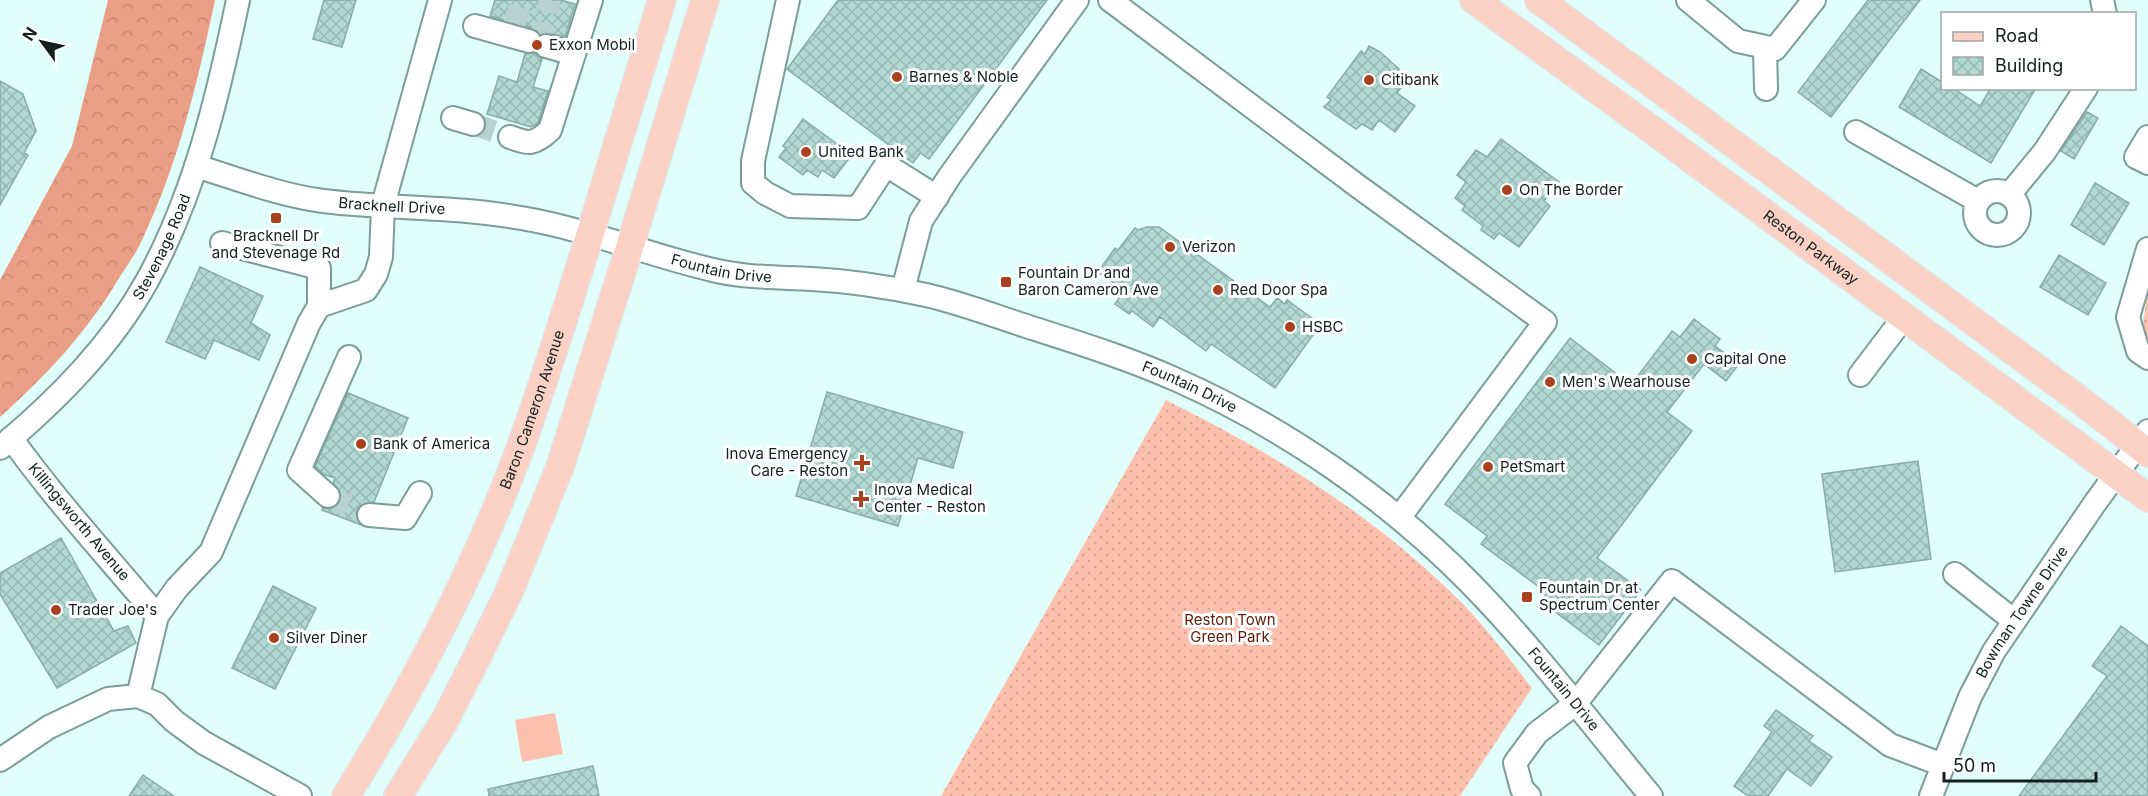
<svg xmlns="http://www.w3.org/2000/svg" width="2148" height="796" viewBox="0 0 2148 796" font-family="Inter,sans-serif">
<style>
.grass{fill:url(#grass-dots)}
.forest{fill:url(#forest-crowns)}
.pitch{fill:#fec0ae}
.building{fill:url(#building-cross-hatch);stroke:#88aca7;stroke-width:1.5}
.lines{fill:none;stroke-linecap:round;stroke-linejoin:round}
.minor-tunnel{stroke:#b7d2ce;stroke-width:22;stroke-dasharray:22 11;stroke-linecap:butt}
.minor-casing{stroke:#7a9e98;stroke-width:26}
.major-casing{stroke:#e3e4e4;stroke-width:30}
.minor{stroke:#fff;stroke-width:22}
.major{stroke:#fad1c4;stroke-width:27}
.poi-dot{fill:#a94120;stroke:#fff;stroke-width:2}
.labels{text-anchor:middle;stroke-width:6;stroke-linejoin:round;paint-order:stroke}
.poi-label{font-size:15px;fill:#12201e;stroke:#fff;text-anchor:start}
.street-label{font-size:15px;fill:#12201e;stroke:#fff}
.park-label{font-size:15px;fill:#5f1c05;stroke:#fff}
</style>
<defs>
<pattern id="grass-dots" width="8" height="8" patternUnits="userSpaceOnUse" patternTransform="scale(1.5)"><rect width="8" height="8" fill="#fec0ae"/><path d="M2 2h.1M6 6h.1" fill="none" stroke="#d9a595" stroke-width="1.8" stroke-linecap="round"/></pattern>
<pattern id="forest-crowns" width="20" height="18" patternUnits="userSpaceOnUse" patternTransform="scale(1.5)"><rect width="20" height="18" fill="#eb9e86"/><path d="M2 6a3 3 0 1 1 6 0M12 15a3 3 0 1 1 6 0" fill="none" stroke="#c88873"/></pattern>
<pattern id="building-cross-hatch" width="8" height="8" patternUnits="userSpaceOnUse" patternTransform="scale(1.5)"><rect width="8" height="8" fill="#b2d8d2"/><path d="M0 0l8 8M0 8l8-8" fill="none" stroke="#98b9b4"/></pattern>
</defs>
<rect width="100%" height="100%" fill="#e0fffa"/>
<path class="grass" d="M2148,287V342L2143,325Z
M1166,400C1275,454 1377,517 1463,604C1488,630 1510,660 1532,688L1460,796H941Z"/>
<path class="forest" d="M108,0H215C198,81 178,165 142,240C137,252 128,264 121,275C88,331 48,374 0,417V280L72,146Z"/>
<path class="pitch" d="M555,713L563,754L522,762L515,720Z"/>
<path class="building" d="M324,0H356L342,47L313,39Z
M495,0H561L575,4L565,37L549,33L540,34L533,28L490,16Z
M838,0H1047L929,159L920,153L913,163L787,69Z
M1868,0H1920L1831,117L1798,92Z
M1369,46L1380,52L1399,69L1395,77L1404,84L1397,93L1415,106L1395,132L1379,120L1372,130L1362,124L1356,129L1324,107L1331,100L1327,97L1361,51L1365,54Z
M535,53L542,59L533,87L548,91L538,123L531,127L487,114L499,76L517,82L525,54Z
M1921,69L1942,82V88H1953L1980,106L1991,88H2036L1991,163L1899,107Z
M0,81L23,94L36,131L24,153L28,155L0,205Z
M2087,112L2098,118L2074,159L2061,151Z
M803,119L852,155L834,178L822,170L818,177L807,170L803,175L779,157L786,148L783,146Z
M1501,139L1559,182L1544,201L1550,206L1519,247L1499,233L1494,239L1481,230L1483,226L1462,210L1465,206L1455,198L1466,182L1457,175L1476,150L1487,157Z
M2095,183L2129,203L2104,245L2071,225Z
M1147,227H1159L1270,307L1277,298L1285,304L1287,300L1313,319L1310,322L1318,328L1275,388L1211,344L1206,351L1160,317L1153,327L1132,311L1129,314L1115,304L1124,290L1098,272L1115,248L1118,250L1135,228L1138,230Z
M2059,255L2106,283L2088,315L2040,287Z
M200,267L263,296L251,323L270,335L259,360L214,340L205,359L166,342Z
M1694,319L1720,339L1715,346L1739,364L1726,381L1704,364L1667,412L1692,431L1597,558L1641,590L1599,645L1541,601L1547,593L1481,544L1487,536L1445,504L1570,338L1631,385L1672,331L1680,337Z
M827,392L963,432L953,468L918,458L898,526L796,496Z
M348,393L408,418L374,502L364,503L358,508L356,514L361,525L322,510L323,508L332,509L338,505L341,499V492L333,483L335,478L323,474L315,466Z
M1918,461L1931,559L1835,572L1822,474Z
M61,538L114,631L128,626L136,643L57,688L0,594V573Z
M273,586L316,608L275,689L232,668Z
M2121,626L2148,646V796H2019L2107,676L2092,666Z
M1776,710L1813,736L1809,741L1832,757L1811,786L1787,769L1768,796H1748L1734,786L1772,732L1764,726Z
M593,766L599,796H489L488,789Z
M143,775L174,796H129Z"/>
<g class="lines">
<path class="minor-tunnel" d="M513,28L522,0
M538,44L550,0
M473,124L510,137
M328,496L369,515"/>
<defs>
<g id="minor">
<path d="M788,0L753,161V183L765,193L790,206L858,208L886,165L937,197"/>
<path d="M1110,0L1359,187L1545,322L1399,518"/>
<path d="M1688,0L1738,41L1775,49L1814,0"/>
<path d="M2102,0L2105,14"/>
<path d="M475,26L529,41"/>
<path d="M546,46L574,54"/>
<path d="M1765,48L1766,89"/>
<path d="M453,118L473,124"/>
<path d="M1856,132L1978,201"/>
<path d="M510,137C529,144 534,145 550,130L591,0"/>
<path d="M2148,137L2136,157L2148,163"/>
<path id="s1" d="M196,166C238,179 279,195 323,201C389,209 456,206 521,218C587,229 648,255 713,270C745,278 778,277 812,279C850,281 889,287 926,295C961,303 995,316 1029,327C1079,343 1130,359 1177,380C1285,428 1386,498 1469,582C1534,648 1591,724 1651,796"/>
<circle cx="1997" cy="213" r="22"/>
<path d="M2009,195L2045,151L2086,88"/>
<path d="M222,243L319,268V306"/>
<path d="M2148,249L2128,317L2138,351L2148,358"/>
<path d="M903,290L921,221L949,177L1077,0"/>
<path d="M1860,375L1904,317"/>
<path id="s2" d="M0,448C57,400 111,346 147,281C195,194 218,96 238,0"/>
<path d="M328,496L299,470L349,357"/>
<path d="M369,515L405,518L420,493"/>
<path d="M1955,574L2013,620"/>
<path d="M157,616L177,588L211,552L309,323L319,306L366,290L376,274L381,257L383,205L440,0"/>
<path d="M138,696L157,704L174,721L204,743L300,796"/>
<path d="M0,760L49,727L108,699L138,696L157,616C108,557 56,501 11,438"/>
<path d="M1529,796L1522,789L1515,763L1537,733L1575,704L1672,581L1890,745L1943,765"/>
<path id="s3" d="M1931,796L1970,697L1994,651L2095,503L2148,431"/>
</g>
<g id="major">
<path id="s4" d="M1474,0L1655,132L2148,498"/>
<path d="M1539,0L2085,404L2148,453"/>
<path id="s5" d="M346,796C413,688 472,576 517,457C542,389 563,320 585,251C610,167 636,84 662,0"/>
<path d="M398,796L445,720L477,657L509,592L560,467L630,246L705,0"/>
</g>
</defs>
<use href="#minor" class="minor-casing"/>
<use href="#major" class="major-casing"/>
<use href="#minor" class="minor"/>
<use href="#major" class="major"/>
</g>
<g class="poi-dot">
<circle cx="537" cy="45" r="6"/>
<circle cx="897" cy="77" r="6"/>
<circle cx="1369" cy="80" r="6"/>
<circle cx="806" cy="152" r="6"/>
<circle cx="1507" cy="190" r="6"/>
<rect x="270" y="212" width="12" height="12" rx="3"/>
<circle cx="1170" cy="247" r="6"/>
<rect x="1000" y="276" width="12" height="12" rx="3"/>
<circle cx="1218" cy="290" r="6"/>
<circle cx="1290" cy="327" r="6"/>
<circle cx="1692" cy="359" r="6"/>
<circle cx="1550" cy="382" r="6"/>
<circle cx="361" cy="444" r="6"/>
<path d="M859 454h6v6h6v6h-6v6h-6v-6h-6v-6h6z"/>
<circle cx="1488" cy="467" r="6"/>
<path d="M858 490h6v6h6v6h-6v6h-6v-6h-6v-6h6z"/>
<rect x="1521" y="591" width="12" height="12" rx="3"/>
<circle cx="56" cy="610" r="6"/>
<circle cx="274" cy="638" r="6"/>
</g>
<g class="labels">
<g class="poi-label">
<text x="549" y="50">Exxon Mobil</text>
<text x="909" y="82">Barnes &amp; Noble</text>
<text x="1381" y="85">Citibank</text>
<text x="818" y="157">United Bank</text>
<text x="1519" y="195">On The Border</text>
<text x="276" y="241" text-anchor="middle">Bracknell Dr<tspan x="276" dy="17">and Stevenage Rd</tspan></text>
<text x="1182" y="252">Verizon</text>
<text x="1018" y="278">Fountain Dr and<tspan x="1018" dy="17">Baron Cameron Ave</tspan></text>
<text x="1230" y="295">Red Door Spa</text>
<text x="1302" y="332">HSBC</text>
<text x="1704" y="364">Capital One</text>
<text x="1562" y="387">Men's Wearhouse</text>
<text x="373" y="449">Bank of America</text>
<text x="848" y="459" text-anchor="end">Inova Emergency<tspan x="848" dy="17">Care - Reston</tspan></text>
<text x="1500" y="472">PetSmart</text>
<text x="874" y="495">Inova Medical<tspan x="874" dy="17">Center - Reston</tspan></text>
<text x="1539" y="593">Fountain Dr at<tspan x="1539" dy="17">Spectrum Center</tspan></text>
<text x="68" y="615">Trader Joe's</text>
<text x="286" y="643">Silver Diner</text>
</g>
<g class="street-label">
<text dy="5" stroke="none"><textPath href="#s1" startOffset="201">Bracknell Drive</textPath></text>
<text dy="5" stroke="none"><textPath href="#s2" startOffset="261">Stevenage Road</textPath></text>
<text dy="5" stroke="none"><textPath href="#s4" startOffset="418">Reston Parkway</textPath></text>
<text dy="5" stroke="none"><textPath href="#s1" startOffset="538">Fountain Drive</textPath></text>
<text dy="5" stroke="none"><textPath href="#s1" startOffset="1024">Fountain Drive</textPath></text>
<text dy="5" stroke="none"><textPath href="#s5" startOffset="430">Baron Cameron Avenue</textPath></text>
<text transform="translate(79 522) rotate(50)" y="5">Killingsworth Avenue</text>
<text dy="5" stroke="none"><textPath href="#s3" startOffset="206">Bowman Towne Drive</textPath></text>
<text dy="5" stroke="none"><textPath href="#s1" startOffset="1510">Fountain Drive</textPath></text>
</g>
<g class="park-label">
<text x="1230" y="625">Reston Town<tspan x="1230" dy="17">Green Park</tspan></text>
</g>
</g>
<rect x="1941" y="12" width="195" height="78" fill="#ffffff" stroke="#a0a6a5" stroke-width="1.5"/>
<rect x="1953" y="32" width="30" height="9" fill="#fad1c4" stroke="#a0a6a5" stroke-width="1.5"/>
<text x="1995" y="42" font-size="18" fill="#12201e">Road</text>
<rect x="1953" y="57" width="30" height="18" fill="url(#building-cross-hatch)" stroke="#a0a6a5" stroke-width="1.5"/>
<text x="1995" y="72" font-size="18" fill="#12201e">Building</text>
<g transform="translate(42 42) rotate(303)" stroke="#ffffff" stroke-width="4.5" paint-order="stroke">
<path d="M0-4.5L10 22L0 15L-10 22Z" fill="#12201e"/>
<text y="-9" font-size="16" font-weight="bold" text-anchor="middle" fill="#12201e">N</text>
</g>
<path d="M1944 772v9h152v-9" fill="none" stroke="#12201e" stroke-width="3"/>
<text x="1953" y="772" font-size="18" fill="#12201e" stroke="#ffffff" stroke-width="4.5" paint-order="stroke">50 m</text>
</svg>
